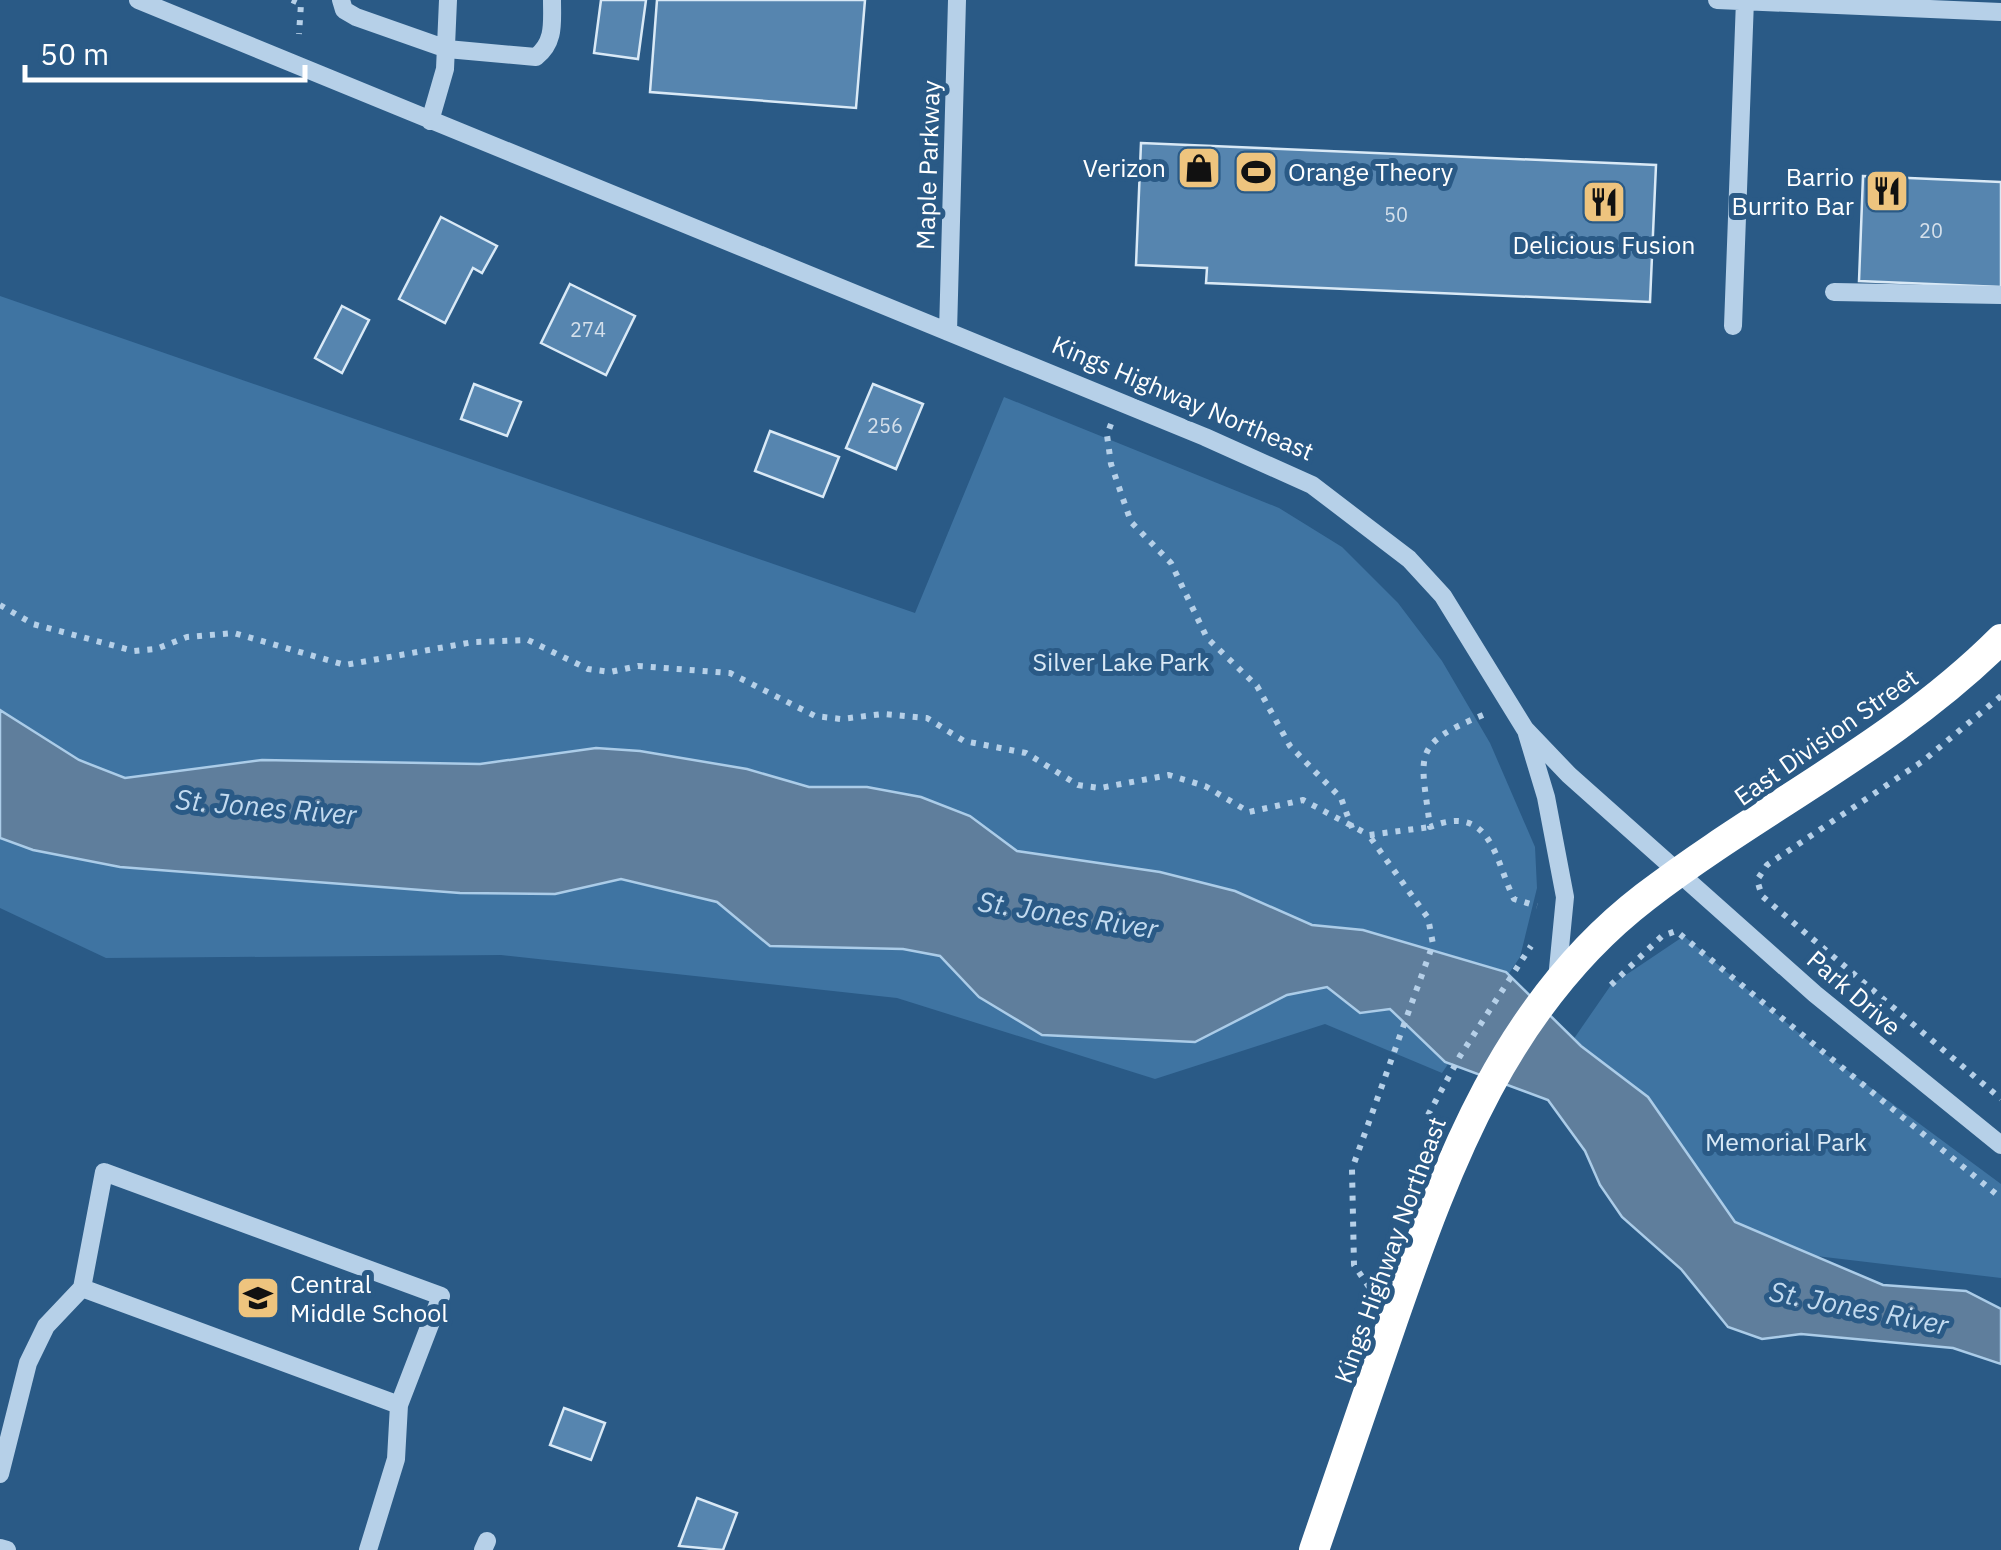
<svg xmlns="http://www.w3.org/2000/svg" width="2001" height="1550" viewBox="0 0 2001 1550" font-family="'IBM Plex Sans',sans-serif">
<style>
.green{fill:#3f74a2}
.water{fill:#5f7e9c;stroke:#abcce8;stroke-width:2.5}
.building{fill:#5685af;stroke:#d9e9f6;stroke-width:2.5}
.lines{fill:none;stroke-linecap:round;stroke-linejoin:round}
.path{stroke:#b6d0e8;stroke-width:6;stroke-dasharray:5 8;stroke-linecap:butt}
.minor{stroke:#b6d0e8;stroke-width:18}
.highway{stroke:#fff;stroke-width:30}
.labels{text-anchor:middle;stroke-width:10;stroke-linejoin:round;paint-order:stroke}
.number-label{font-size:20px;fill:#d5e0eb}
.street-label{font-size:25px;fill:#fff;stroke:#2a5a86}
.poi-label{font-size:25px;fill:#fff;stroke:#2a5a86;text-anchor:end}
.park-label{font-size:25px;fill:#d9e9f6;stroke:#2a5a86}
.water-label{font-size:28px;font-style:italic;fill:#c2daef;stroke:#2a5a86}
</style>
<rect width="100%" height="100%" fill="#2a5a86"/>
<path class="green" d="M0,296L915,613L1004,397L1279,508L1342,547L1398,603L1442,661L1490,743L1535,847L1537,888L1520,957L1442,1073L1325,1024L1155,1079L897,998L501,955L106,958L0,908V838L33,850L120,867L289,879L555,894L621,879L717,902L770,946L903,949L940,956L979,997L1042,1035L1195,1042L1287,995L1327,987L1360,1013L1390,1008L1425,1039L1505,971L1363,930L1312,925L1235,891L1160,872L1017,851L970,816L867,787H809L747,769L640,751L596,748L480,764L262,760L125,778L79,760L0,710Z
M1684,936L1813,1045L2001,1184V1278L1791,1253L1720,1213L1648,1097L1573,1040L1611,985Z"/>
<path class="water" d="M0,710L79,760L125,778L262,760L480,764L596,748L640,751L747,769L809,787H867L921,797L970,816L1017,851L1160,872L1235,891L1312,925L1363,930L1506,972L1581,1046L1648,1097L1735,1222L1883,1285L1966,1291L2001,1309V1364L1953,1348L1801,1334L1762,1339L1728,1327L1681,1269L1622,1217L1600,1185L1585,1151L1548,1100L1445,1062L1390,1009L1360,1013L1327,987L1287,995L1195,1042L1042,1035L979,997L940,956L903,949L770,946L717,902L621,879L555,894L460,893L120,867L33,850L0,838Z"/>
<path class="building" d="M601,0H646L638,59L594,53Z
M657,0H865L856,108L650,92Z
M1141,143L1656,165L1650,302L1206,283L1207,268L1136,265Z
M1863,176L2001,182V287L1859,281Z
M441,217L497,246L482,273L473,268L445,323L399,299Z
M570,284L635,316L606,375L541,343Z
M342,306L369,320L342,373L315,358Z
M474,384L521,402L507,436L461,419Z
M873,384L923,404L896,469L846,448Z
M770,431L839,457L823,497L755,471Z
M564,1408L605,1423L591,1460L550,1445Z
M697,1498L737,1513L723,1550L679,1546Z"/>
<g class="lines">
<path class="path" d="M292,0L301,4L299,34
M1111,424L1107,435L1111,464L1131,522L1171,563L1207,638L1257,686L1290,746L1341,798L1352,828
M0,605L33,624L134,651L156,649L187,637L234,633L345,665L473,642L528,640L588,669L610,672L638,666L730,673L815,716L841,719L883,714L927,718L964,741L1026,753L1078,785L1100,788L1169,775L1205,786L1249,812L1303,800L1369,835L1430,827
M2001,696L1923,761L1767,865L1757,880L1762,896L2001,1099
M1483,715C1410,745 1421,754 1430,827C1492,802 1495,861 1514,899L1537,906
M1611,985L1662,936L1676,931L2001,1198
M1428,1115L1460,1056L1531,946
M1369,1287L1354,1265L1352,1169L1433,944L1428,918L1370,837"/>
<path class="minor" d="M138,0L1205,437L1312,485L1409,559L1443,596L1525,729L1569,775L1815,994L2001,1145
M341,0L344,10L356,17L447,49L536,57C555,42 552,23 552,0
M1717,0L2001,12
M430,121L445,69L448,0
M1834,292L2001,295
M1733,326L1745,0
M948,332L957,0
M1527,734L1546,797L1565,897L1557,979
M82,1288L399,1405
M0,1474L28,1363L46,1326L82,1288L104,1172L441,1296L399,1405L396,1459L368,1550
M0,1548L7,1550
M483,1550L487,1541"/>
<path class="highway" d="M1314,1550C1340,1473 1367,1397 1393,1320C1448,1161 1507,1003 1645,897C1762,807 1896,744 2001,639"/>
</g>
<defs>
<symbol id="shop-square" viewBox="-11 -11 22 22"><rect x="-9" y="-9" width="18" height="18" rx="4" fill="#eec47e" stroke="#2a5a86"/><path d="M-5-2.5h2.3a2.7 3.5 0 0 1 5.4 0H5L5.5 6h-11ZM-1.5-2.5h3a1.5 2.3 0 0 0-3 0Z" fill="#111"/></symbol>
<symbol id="stadium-square" viewBox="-11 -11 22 22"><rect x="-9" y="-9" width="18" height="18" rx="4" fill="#eec47e" stroke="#2a5a86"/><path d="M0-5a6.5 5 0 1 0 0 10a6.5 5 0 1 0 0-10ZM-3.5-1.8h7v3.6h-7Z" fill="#111"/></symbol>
<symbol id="restaurant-square" viewBox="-11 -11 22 22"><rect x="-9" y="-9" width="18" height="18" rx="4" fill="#eec47e" stroke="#2a5a86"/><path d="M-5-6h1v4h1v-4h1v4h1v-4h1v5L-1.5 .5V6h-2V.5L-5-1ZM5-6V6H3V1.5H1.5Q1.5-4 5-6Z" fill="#111"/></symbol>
<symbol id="school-square" viewBox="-11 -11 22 22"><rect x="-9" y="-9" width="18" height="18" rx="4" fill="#eec47e" stroke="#2a5a86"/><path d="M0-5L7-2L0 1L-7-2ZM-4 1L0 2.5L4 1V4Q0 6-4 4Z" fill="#111"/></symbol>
</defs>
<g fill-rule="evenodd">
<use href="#shop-square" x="1174" y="143" width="50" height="50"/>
<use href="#stadium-square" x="1231" y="147" width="50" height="50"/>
<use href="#restaurant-square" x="1862" y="166" width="50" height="50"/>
<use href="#restaurant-square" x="1579" y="177" width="50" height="50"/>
<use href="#school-square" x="233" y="1273" width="50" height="50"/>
</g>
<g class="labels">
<g class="number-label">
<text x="1396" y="222">50</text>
<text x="1931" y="238">20</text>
<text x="588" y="337">274</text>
<text x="885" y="433">256</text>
</g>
<g class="street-label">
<text transform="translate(928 165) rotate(-88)" y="9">Maple Parkway</text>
<text transform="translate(1183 398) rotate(23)" y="9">Kings Highway Northeast</text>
<text transform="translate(1826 737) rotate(-35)" y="9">East Division Street</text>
<text transform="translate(1854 993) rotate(41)" y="9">Park Drive</text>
<text transform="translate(1390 1250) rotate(-70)" y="9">Kings Highway Northeast</text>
</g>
<g class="poi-label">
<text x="1166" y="177">Verizon</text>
<text x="1288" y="181" text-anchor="start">Orange Theory</text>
<text x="1854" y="186">Barrio<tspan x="1854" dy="29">Burrito Bar</tspan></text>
<text x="1604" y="254" text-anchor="middle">Delicious Fusion</text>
<text x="290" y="1293" text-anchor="start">Central<tspan x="290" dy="29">Middle School</tspan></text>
</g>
<g class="park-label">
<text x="1121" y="671">Silver Lake Park</text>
<text x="1786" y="1151">Memorial Park</text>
</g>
<g class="water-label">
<text transform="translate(266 807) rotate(5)" y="10">St. Jones River</text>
<text transform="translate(1068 915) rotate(9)" y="10">St. Jones River</text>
<text transform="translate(1859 1308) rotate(11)" y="10">St. Jones River</text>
</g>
</g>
<path d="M25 65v15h280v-15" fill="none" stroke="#ffffff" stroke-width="5"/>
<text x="40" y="65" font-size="30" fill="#ffffff" stroke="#2a5a86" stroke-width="8" paint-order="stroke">50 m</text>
</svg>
